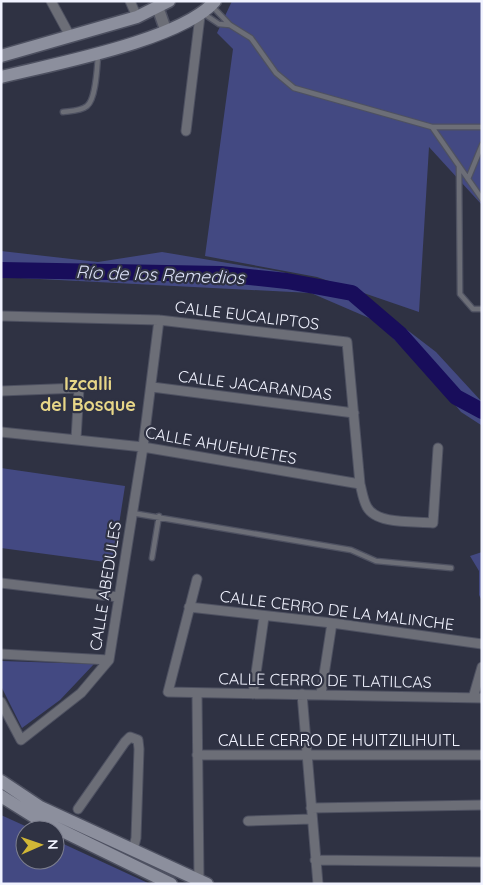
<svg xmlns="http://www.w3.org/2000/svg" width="483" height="885" viewBox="0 0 483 885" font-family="Quicksand,sans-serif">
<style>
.green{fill:#434982}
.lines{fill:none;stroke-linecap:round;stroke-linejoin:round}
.river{stroke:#180d5b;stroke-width:16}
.service-casing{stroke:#4e5161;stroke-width:7}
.minor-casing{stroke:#4e5161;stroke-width:11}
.tertiary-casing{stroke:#4e5161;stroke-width:14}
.secondary-casing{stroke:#4e5161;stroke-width:15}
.service{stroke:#6c6e77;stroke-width:4.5}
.minor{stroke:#6c6e77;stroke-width:9}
.tertiary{stroke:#6c6e77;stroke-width:11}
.secondary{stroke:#8c8f9d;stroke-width:12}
.labels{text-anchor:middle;stroke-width:4.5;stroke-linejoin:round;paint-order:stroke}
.street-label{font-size:16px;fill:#f1f3ff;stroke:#2f3243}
.water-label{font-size:18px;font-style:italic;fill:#dce1f8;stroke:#2f3243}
.neighbourhood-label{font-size:18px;font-weight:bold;fill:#e7d688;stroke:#2f3243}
</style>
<rect width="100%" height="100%" fill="#2f3243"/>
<path class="green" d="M232,1H482V205L429,147L419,312L317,277L205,256L233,49L217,33Z
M1,251L98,262L162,252L282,272L359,293L436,352L482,402V446L481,425L461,412L437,383L376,321L311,293L1,277Z
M1,468L125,486L113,563L1,548Z
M482,552V601L479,595V571L470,556Z
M1,661L94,664L60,700L22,728L1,686Z
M1,815L34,830H25V860H55V840L150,884H1Z"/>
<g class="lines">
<path class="river" d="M1,270L221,274L287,281L352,293L400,334L456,397L482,411"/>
<defs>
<path id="service" d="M212,6L230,25L251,38L276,73L294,88L432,127L482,199
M204,14L219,24L230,25
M63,112C71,111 81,111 87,106C96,99 97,68 98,56
M432,127H482
M459,167L460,294L473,309H482
M468,179L482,145
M132,513L351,550L376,561L451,568
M152,558L159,516"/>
<path id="minor" d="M51,1L70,36
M130,1L137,17
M186,131L200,16
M1,316L159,320L347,342L360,484C362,491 363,500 367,507C377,525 415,521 433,523L438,448
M152,387L354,413
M1,391L79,388L76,439
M1,432L143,447L360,484
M197,579L168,692L482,698
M1,583L118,597
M189,607L332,623L482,644
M1,654L109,660
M197,694L199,879
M253,694L264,617
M302,694L318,884
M321,694L332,623
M473,698L482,667
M1,702L21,740L81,693L109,660L143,447L159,320
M197,755H482
M311,808L482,805
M78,809L125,742L130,737L138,740L139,749L136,838L133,850
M248,821L312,819
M315,860L482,862"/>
<path id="tertiary" d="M158,8L166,31"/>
<path id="secondary" d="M1,56L137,17L169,1
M1,77C53,64 182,40 215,1
M1,781L40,807L207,884
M1,796L36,818L171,884"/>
</defs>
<use href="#service" class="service-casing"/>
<use href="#minor" class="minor-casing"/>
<use href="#tertiary" class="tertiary-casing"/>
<use href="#secondary" class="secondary-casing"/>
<use href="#service" class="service"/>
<use href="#minor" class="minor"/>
<use href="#tertiary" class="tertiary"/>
<use href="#secondary" class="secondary"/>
</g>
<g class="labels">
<g class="street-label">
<text transform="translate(247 315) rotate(7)" y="6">CALLE EUCALIPTOS</text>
<text transform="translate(255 385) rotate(7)" y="6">CALLE JACARANDAS</text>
<text transform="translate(221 445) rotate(10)" y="6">CALLE AHUEHUETES</text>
<text transform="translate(105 586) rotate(-81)" y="6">CALLE ABEDULES</text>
<text transform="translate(337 610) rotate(7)" y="6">CALLE CERRO DE LA MALINCHE</text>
<text transform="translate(325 680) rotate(1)" y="6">CALLE CERRO DE TLATILCAS</text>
<text x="339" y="746">CALLE CERRO DE HUITZILIHUITL</text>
</g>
<g class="water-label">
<text transform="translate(160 275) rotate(2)" y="6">Río de los Remedios</text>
</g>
<g class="neighbourhood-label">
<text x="88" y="390">Izcalli<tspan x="88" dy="21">del Bosque</tspan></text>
</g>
</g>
<rect width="483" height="885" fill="none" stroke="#f1f3ff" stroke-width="5"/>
<g transform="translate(40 845) rotate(88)"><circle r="24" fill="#2f3243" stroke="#7d7f8e"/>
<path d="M0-4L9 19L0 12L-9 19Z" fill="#d1b736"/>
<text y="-8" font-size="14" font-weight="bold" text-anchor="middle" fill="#f1f3ff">N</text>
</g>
</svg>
